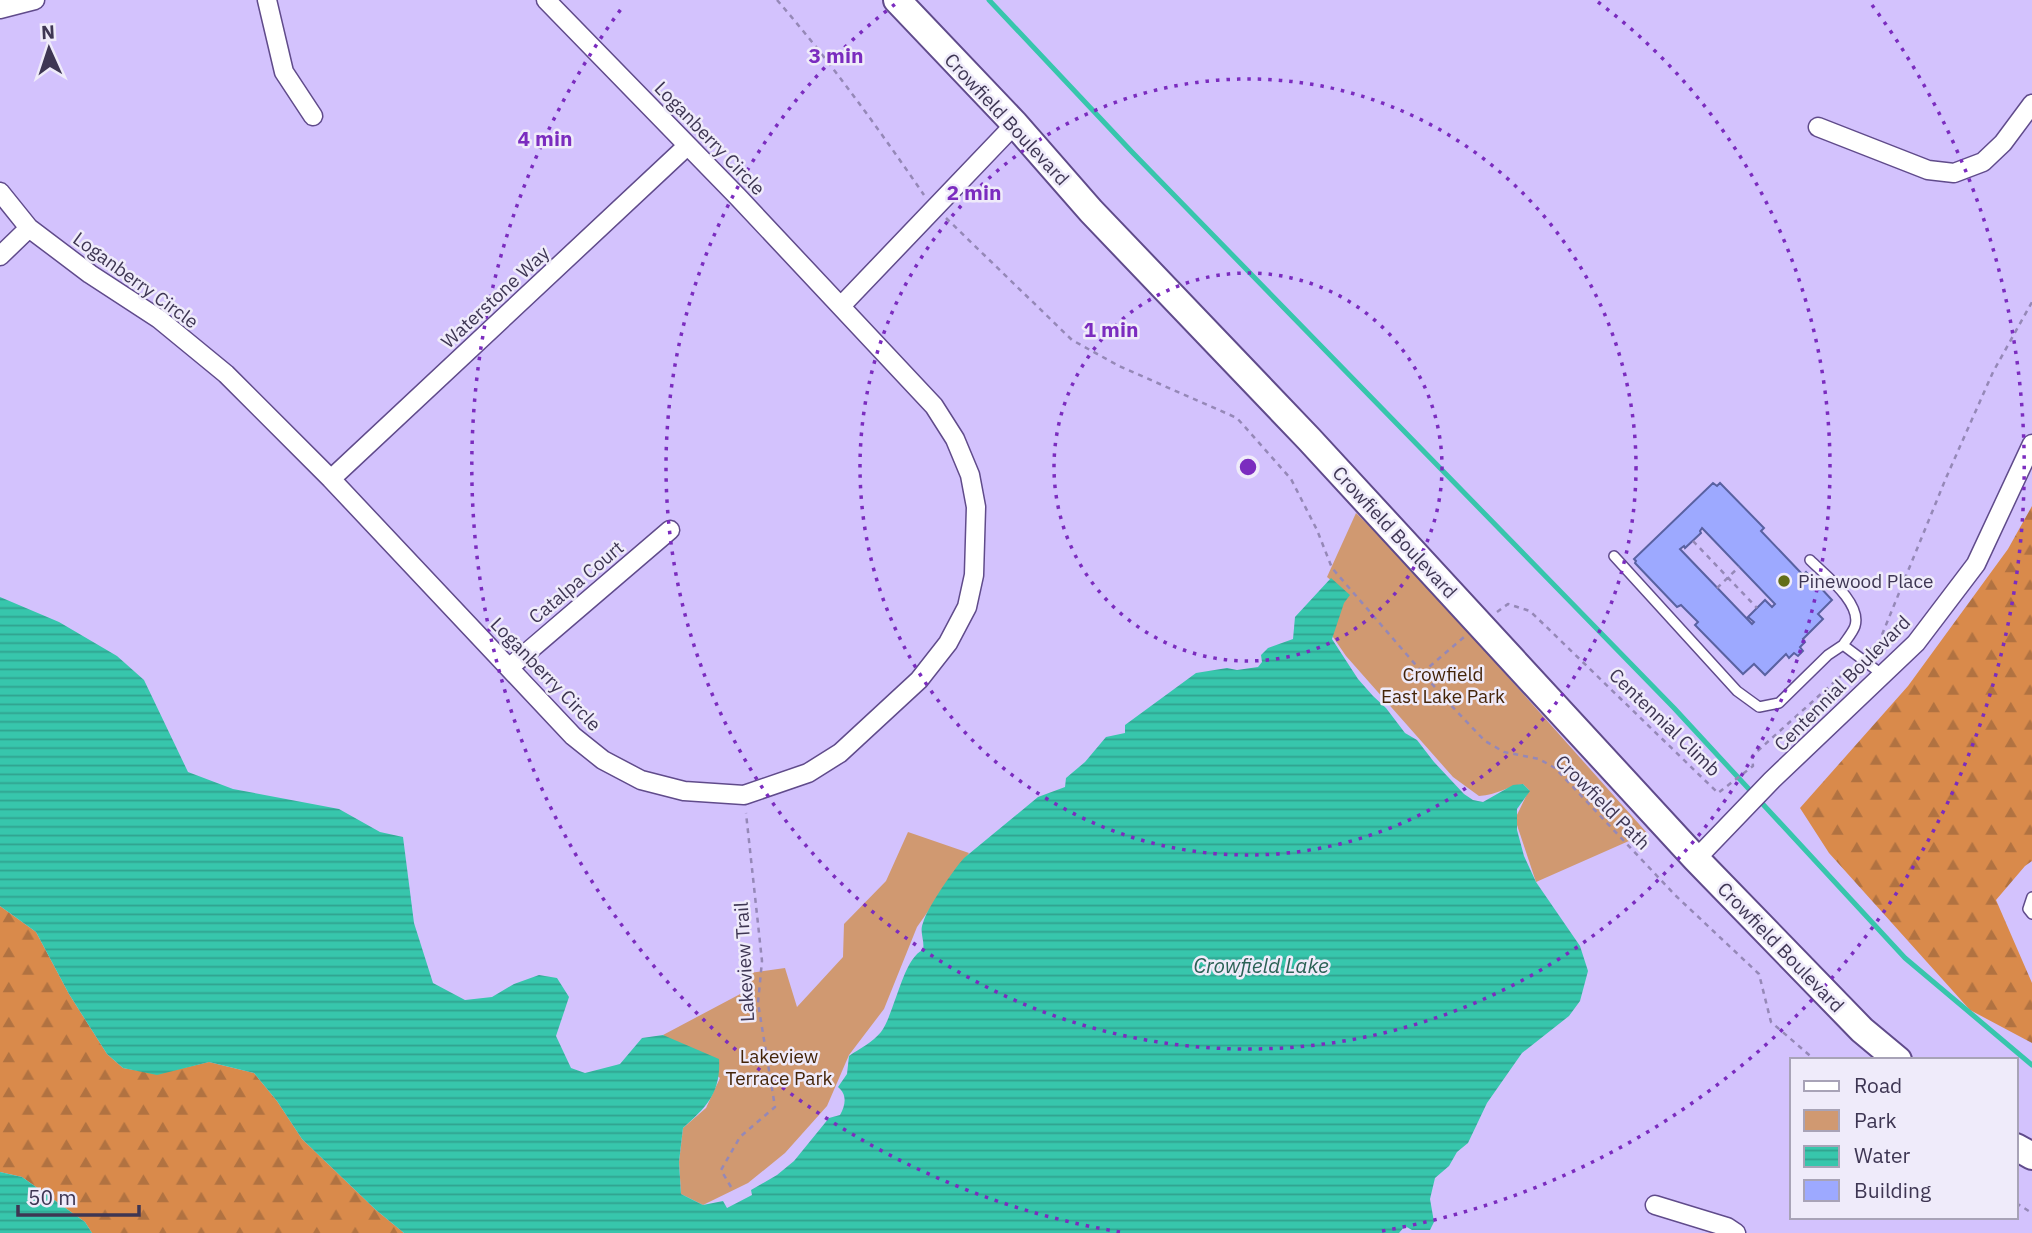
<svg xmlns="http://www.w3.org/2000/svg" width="2032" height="1233" viewBox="0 0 2032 1233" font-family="'IBM Plex Sans',sans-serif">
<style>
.forest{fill:url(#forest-firs)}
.park{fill:#d09971}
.water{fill:url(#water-rules)}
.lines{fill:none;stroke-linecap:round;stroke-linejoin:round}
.stream{stroke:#37c6ac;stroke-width:5}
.building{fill:#9da9ff;stroke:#5961a1;stroke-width:2;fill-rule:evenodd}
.service-casing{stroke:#604b8b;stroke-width:12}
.minor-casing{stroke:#604b8b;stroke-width:21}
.secondary-casing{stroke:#604b8b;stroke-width:30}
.path{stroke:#9588b7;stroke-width:2.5;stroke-dasharray:5 5;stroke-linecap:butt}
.service{stroke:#fff;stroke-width:9}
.minor{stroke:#fff;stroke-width:18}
.secondary{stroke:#fff;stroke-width:26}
.ring{fill:none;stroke:#7b2cbf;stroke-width:3.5;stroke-dasharray:3.5 7}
.poi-dot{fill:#626e17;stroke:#efebfa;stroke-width:2.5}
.labels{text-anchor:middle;stroke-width:5;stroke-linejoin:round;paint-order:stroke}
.street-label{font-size:19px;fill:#3e3653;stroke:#efebfa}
.poi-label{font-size:19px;fill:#3e3653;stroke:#efebfa;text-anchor:start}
.park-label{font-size:19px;fill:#442408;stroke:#efebfa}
.water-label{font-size:21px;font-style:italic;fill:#2b6256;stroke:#efebfa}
.centre{fill:#7b2cbf;stroke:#efebfa;stroke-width:3.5}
.ring-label{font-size:21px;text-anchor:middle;font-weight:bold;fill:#7b2cbf;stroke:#efebfa;stroke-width:5;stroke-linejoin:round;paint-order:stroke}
</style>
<defs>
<pattern id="forest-firs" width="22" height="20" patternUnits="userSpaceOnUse" patternTransform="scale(1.75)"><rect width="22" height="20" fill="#d98a4b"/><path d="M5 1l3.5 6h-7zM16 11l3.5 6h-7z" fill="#b17241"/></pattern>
<pattern id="water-rules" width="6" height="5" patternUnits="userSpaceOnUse" patternTransform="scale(1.75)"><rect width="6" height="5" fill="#37c6ac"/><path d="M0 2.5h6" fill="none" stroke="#30a28f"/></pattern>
</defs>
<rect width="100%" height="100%" fill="#d3c2fd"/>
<path class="forest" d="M2032,506V861L2025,866L1996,900L2032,983V1043L1970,1010L1829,853L1800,808L1908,686L2008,549Z
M0,906L36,932L69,994L107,1054L123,1068L157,1074L209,1062L254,1073L277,1101L302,1139L376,1210L404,1233H92L85,1222L22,1177L0,1172Z"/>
<path class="park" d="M1356,513L1405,561L1647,833L1536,882L1515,819L1529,790L1523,784C1507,786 1498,795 1479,796L1453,777L1346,656L1333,637V620L1348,594L1327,577Z
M908,832L969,853L917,927L884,1009L849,1055L827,1106L785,1153L748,1183L703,1205L681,1194L679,1162L683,1128L706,1108L720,1078L663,1035L744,992L742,974L785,968L797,1007L843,957L844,924L886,881Z"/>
<path class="water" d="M1331,578L1350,595L1344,603L1332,639L1358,679L1373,696L1386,708L1405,733L1417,740L1434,762L1464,794L1473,800L1483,802L1513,785L1523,784L1530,791L1517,809V830L1524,856L1536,882L1580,946L1588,971L1580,1001L1569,1016L1522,1053L1487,1103L1468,1143L1457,1152L1449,1166L1435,1178L1430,1199L1434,1222L1430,1230H1412L1405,1226L1399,1233H404L376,1210L302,1139L277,1101L254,1073L209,1062L157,1075L123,1068L107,1054L69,994L36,932L0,906V597L59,622L117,656L144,680L188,772L233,789L339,809L380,832L403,837L414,923L433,983L465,1000L492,997L514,984L539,975L557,978L569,997L556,1036L571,1068L585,1073L620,1064L642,1038L663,1035L719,1059C721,1092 707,1107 683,1128L679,1162L681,1194L703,1205L723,1201L727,1208L752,1195L751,1190L777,1175L794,1161L829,1118L840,1115C846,1105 847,1094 838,1087L847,1074L849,1056C859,1049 873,1042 881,1032C895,1013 903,958 923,950C925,940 919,932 923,923C927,908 954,869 964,858L1038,797L1065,787L1066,778L1085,762L1106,737L1125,733V725L1196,673L1227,668L1237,670L1258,667L1262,662L1261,655L1268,648L1293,639L1295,617Z
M0,1172L22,1177L85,1222L92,1233H0Z"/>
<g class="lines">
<path class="stream" d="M989,0L1132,152L1674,708L1905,958L2032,1065"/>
</g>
<path class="building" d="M1713,483L1717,486L1720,483L1764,528L1761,531L1803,575L1806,572L1832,600L1818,614L1823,619L1803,639L1805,642L1800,647L1803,651L1798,656L1794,653L1789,658L1786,654L1765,675L1754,664L1743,674L1695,625L1698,622L1681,605L1677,607L1635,563L1636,561L1634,559ZM1702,528L1775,604L1772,607L1765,600L1748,617L1754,622L1752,624L1680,549L1684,546L1685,548L1701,533L1700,531Z"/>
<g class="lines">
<defs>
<path id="service" d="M1614,556L1737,691L1759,707L1779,703L1828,655L1843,645L1883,675
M1810,560C1825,575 1862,603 1855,626C1853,632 1847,639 1843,645
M2032,897L2028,909L2032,914"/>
<path id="minor" d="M267,0L284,72L313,116
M0,9L35,0
M1818,127L1928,170L1954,173L1983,162L2003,143L2032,104
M0,192L29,228L90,274L159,319L226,374L331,479L573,736L603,760L641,780L684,791L744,795L808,773L840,753L919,680L948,643L967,607L974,575L976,507L970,475L955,439L934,406L738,197L546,0
M0,256L29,228
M841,306L1015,124
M331,479L687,146
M510,667L670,530
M1696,859L1772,780L1916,643L1976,564L2032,444
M1655,1205L1727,1227L1736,1233"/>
<path id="secondary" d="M897,0L1015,124L1091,211L1309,439L1696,859L1862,1030L1898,1060
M2016,1147L2032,1156"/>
</defs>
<use href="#service" class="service-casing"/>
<use href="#minor" class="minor-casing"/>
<use href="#secondary" class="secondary-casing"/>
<path class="path" d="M777,0C830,61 878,128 924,195
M946,218L1072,340L1119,366L1237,418L1291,479L1317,530L1332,568L1446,700L1485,741L1504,752L1539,759L1555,768L1676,896L1759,974L1771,1022L1815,1060
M1693,541L1757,608
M1717,588L1739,567
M1497,612L1508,604L1530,611L1718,793L1753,766L1752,756L1852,666
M1870,650L1879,642L1946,478L1993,372L2032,302
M1422,673L1464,637
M731,1187L721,1170L740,1137L775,1107L758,1003L762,961L746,813
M2016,1203L2032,1213"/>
<use href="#service" class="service"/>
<use href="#minor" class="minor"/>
<use href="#secondary" class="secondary"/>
</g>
<g class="ring">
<circle cx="1248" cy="467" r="194"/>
<circle cx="1248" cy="467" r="388"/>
<path d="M1598 2A582 582 0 1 1 898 2"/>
<path d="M1120 1232A776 776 0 0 1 624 5M1872 5A776 776 0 0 1 1376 1232"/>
</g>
<circle class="poi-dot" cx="1784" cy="581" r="7"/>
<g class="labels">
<g class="street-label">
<text transform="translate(1007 119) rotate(47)" y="7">Crowfield Boulevard</text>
<text transform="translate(710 138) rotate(46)" y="7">Loganberry Circle</text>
<text transform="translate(136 280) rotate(36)" y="7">Loganberry Circle</text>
<text transform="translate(495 297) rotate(-43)" y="7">Waterstone Way</text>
<text transform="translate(1395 532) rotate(47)" y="7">Crowfield Boulevard</text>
<text transform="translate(576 582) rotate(-40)" y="7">Catalpa Court</text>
<text transform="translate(546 674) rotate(46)" y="7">Loganberry Circle</text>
<text transform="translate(1842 683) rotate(-45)" y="7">Centennial Boulevard</text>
<text transform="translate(1665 722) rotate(44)" y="7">Centennial Climb</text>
<text transform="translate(1603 802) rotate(45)" y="7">Crowfield Path</text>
<text transform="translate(1781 947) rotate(46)" y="7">Crowfield Boulevard</text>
<text transform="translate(744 962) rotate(-93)" y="7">Lakeview Trail</text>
</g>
<g class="poi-label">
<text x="1798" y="588">Pinewood Place</text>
</g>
<g class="park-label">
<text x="1443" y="681">Crowfield<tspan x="1443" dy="22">East Lake Park</tspan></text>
<text x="779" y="1063">Lakeview<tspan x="779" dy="22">Terrace Park</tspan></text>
</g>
<g class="water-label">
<text x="1261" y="973">Crowfield Lake</text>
</g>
</g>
<circle cx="1248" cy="467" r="10" class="centre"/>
<g class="ring-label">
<text x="836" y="63">3 min</text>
<text x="545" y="146">4 min</text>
<text x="974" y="200">2 min</text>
<text x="1111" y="337">1 min</text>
</g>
<rect x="1790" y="1058" width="228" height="161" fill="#efebfa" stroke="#a8a3b7" stroke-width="2"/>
<rect x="1804" y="1081" width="35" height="10" fill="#ffffff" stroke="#a8a3b7" stroke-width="2"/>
<text x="1854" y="1093" font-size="21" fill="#3e3653">Road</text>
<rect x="1804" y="1110" width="35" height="21" fill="#d09971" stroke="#a8a3b7" stroke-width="2"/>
<text x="1854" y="1128" font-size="21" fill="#3e3653">Park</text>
<rect x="1804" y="1146" width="35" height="21" fill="url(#water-rules)" stroke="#a8a3b7" stroke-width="2"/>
<text x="1854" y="1163" font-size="21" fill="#3e3653">Water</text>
<rect x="1804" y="1180" width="35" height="21" fill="#9da9ff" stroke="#a8a3b7" stroke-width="2"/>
<text x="1854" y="1198" font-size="21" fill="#3e3653">Building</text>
<g transform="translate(49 49) rotate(357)" stroke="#efebfa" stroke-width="5" paint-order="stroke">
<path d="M0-5L12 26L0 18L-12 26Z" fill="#3e3653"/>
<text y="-10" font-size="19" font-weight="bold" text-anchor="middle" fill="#3e3653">N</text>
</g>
<path d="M18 1205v10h121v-10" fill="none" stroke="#3e3653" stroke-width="3.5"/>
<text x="28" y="1205" font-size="21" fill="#3e3653" stroke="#efebfa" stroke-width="5" paint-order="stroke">50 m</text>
</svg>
